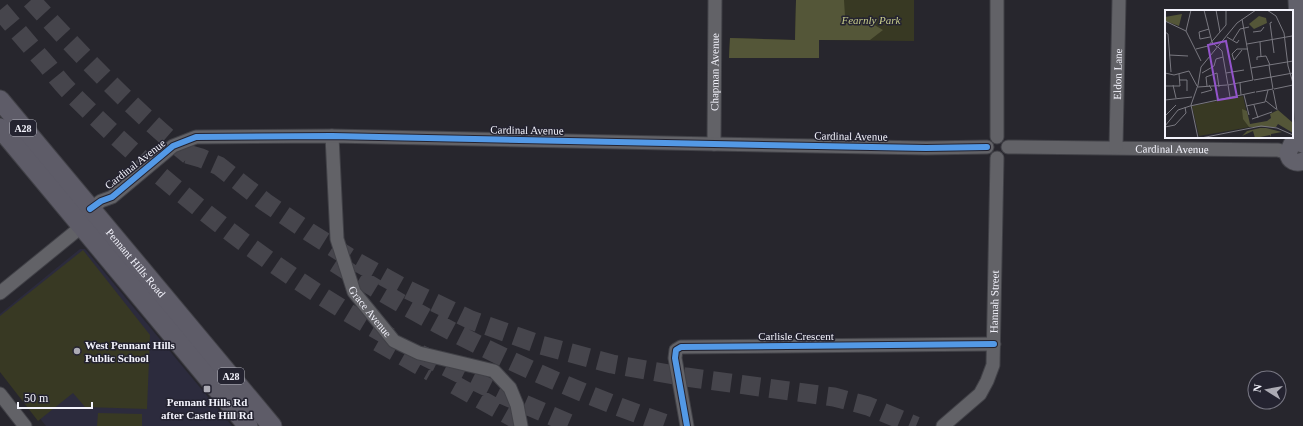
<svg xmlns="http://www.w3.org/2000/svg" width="1303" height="426" viewBox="0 0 1303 426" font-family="'Times New Roman',serif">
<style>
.built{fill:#2c2b3d}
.green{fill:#383923}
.forest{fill:#545638}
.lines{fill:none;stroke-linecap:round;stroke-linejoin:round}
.highway-tunnel{stroke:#46454c;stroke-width:19;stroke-dasharray:19 10;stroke-linecap:butt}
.minor-casing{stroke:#414147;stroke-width:15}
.major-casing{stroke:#414147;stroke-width:19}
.highway-casing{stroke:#414147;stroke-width:21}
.minor{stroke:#626267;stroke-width:13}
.major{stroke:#62616b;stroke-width:17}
.highway{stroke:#5e5c68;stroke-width:19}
.cycleway-casing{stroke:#242330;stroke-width:8}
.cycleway{stroke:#5399e6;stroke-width:6}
.poi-dot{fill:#acabb4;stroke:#242330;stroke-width:1.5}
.labels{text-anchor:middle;stroke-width:3;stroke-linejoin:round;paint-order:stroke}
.shield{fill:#242330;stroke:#b5b5bf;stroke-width:1}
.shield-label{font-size:10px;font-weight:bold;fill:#f3f3fc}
.park-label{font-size:11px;font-style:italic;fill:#c6cb8b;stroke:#242330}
.street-label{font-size:11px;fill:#f3f3fc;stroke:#242330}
.poi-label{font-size:11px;font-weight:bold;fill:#f3f3fc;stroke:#242330;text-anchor:start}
.inset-road{fill:none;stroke:#797880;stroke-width:1}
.view{fill:#9354cb;fill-opacity:0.15;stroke:#9354cb;stroke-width:2}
.inset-edge{fill:none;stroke:#f3f3fc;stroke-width:2}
</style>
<rect width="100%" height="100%" fill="#27262d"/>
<path class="built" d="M80,249H85L232,426H46L0,369V314Z"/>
<path class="green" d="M796,0H914V41L819,40V58H729L730,38L795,40Z
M83,250L150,335L147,409L85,407L73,393L38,421L0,372V316Z
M98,413L142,414V426H97Z"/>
<path class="forest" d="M796,0H844L845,16L855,21L871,23L883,30L870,40H819V58H729L730,38L795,40Z"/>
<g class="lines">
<path class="highway-tunnel" d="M31,0C81,55 133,110 191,157
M0,10C16,29 31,47 47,65C55,75 62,84 71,93C166,188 279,276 397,341
M187,154L201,158L219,166L265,202L309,232L355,261L404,288L471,320L541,345L612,364L686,377L834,397L868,406L916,426
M335,263C440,331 553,385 672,426
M378,342L431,372
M420,354L501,394L575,426
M455,385L528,426"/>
<defs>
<g id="minor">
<path id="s1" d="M332,136L337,239L354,292L394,341L419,353L494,371L510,388L517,405L521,426"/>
<path d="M997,137V0"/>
<path id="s2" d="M714,144L715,0"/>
<path id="s3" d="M1008,147L1278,150L1288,153"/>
<path id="s4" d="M1116,147L1119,0"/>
<path d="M90,209L101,201L112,197L173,146L196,137L332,136L714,144L926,148L987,147"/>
<path d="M0,293L81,227"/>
<path d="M0,394L25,426"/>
<path d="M687,426L675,358L676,350L681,347L994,344"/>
<path id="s5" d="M943,426L980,394L987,381L993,365L997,158"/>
</g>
<path id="major" d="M1297,0L1303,119L1301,136L1298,142
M1303,144L1298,142L1292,144L1288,153C1289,161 1296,164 1303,161"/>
<g id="highway">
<path id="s6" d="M0,100L272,426"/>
<path d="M0,128L248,426"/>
</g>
</defs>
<use href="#minor" class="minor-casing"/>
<use href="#major" class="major-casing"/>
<use href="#highway" class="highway-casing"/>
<use href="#minor" class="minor"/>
<use href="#major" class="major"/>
<use href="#highway" class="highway"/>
<defs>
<path id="cycleway" d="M90,209L101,201L112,197L173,146L196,137L332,136L714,144L926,148L987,147
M687,426L675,358L676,350L681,347L994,344"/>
</defs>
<use href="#cycleway" class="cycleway-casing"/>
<use href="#cycleway" class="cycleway"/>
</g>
<g class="poi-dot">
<circle cx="77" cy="351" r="4"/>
<rect x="203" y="385" width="8" height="8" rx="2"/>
</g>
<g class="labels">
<g class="shield">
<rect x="10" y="120" width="26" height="16" rx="3"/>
<rect x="218" y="368" width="26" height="16" rx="3"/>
</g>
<g class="shield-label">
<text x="23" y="132">A28</text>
<text x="231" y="380">A28</text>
</g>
<g class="park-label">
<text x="871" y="24">Fearnly Park</text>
</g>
<g class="street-label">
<text dy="4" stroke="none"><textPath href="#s2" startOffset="72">Chapman Avenue</textPath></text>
<text dy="4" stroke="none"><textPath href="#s4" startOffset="73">Eldon Lane</textPath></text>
<text transform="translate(527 130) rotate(1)" y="4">Cardinal Avenue</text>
<text transform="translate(851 136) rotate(1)" y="4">Cardinal Avenue</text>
<text dy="4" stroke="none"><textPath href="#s3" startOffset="164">Cardinal Avenue</textPath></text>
<text transform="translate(135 164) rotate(-38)" y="4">Cardinal Avenue</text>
<text dy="4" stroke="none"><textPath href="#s6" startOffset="212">Pennant Hills Road</textPath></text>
<text dy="4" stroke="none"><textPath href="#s5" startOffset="144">Hannah Street</textPath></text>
<text dy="4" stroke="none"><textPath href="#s1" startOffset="184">Grace Avenue</textPath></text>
<text x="796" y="340">Carlisle Crescent</text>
</g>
<g class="poi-label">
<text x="85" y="349">West Pennant Hills<tspan x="85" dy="13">Public School</tspan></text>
<text x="207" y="406" text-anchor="middle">Pennant Hills Rd<tspan x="207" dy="13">after Castle Hill Rd</tspan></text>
</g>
</g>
<g transform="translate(1165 10)">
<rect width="128" height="128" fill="#27262d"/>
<path d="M78,86L85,117L34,126L27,96Z" fill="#383923"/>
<path d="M17,4L14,16L0,11V7ZM94,6L101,8L102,13L89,19L84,14ZM77,99L82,101L85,114L102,111L106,108L105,104L113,100L128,113V123L113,114L111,117H84L78,109ZM95,118H101L117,122L106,124V127L105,125L90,128L88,121L77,126L82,121Z" fill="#545638"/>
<path class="inset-road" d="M39,0L47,32L52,37M51,0L55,22M102,0L111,6L119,23L123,56L128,73M77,9L88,70M0,11L21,21L36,51M107,12L105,13L109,43M44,19L34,22L35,29L45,27M21,21L26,0M0,22L3,24L6,62M88,22L96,21L99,17M62,27L72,33L74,30M68,30L75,19L84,17M95,32L96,47M82,34L127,26M53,37L57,41L63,75M31,39L43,36L61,15V0M77,40L69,50L67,44L72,39H83M4,45L23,46M92,50V47L101,46L105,55M104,55L106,68M86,58L128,51M0,63L9,65L24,61L32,76M37,63L49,56L51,49L58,47M61,63L79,60M106,67L128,63M106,67L108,79M15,70H22V81M89,70L106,67M75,73L76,85M8,75L11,88M63,75L88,70M63,75L65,87M0,76H15L14,64M42,76L41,67L52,63L54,77M33,77L62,75M109,79L128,75M108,80L112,100M91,82L108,79M36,83L47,80L44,75M79,85L84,105M0,90L27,87M101,91L111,99M89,95L93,108M25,96L90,82M81,96L100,92L103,80M0,106L11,95M87,109L107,102M0,116L13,100L25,96M0,117L10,115L21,103L20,97M33,128L26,95L33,75L36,57L72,13L91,0M36,128L96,116L112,118L128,125"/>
<path class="view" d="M61,31L72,87L53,90L43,35Z"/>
<rect width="128" height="128" class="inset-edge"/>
</g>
<g transform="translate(1267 390) rotate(281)"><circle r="19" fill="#242330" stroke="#777682"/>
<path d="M0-3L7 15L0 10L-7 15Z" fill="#acabb4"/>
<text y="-6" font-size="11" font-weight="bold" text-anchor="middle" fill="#f3f3fc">N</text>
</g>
<path d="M18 402v6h74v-6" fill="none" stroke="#f3f3fc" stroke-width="2"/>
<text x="24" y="402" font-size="12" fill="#f3f3fc" stroke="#242330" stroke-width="3" paint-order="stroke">50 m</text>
</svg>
